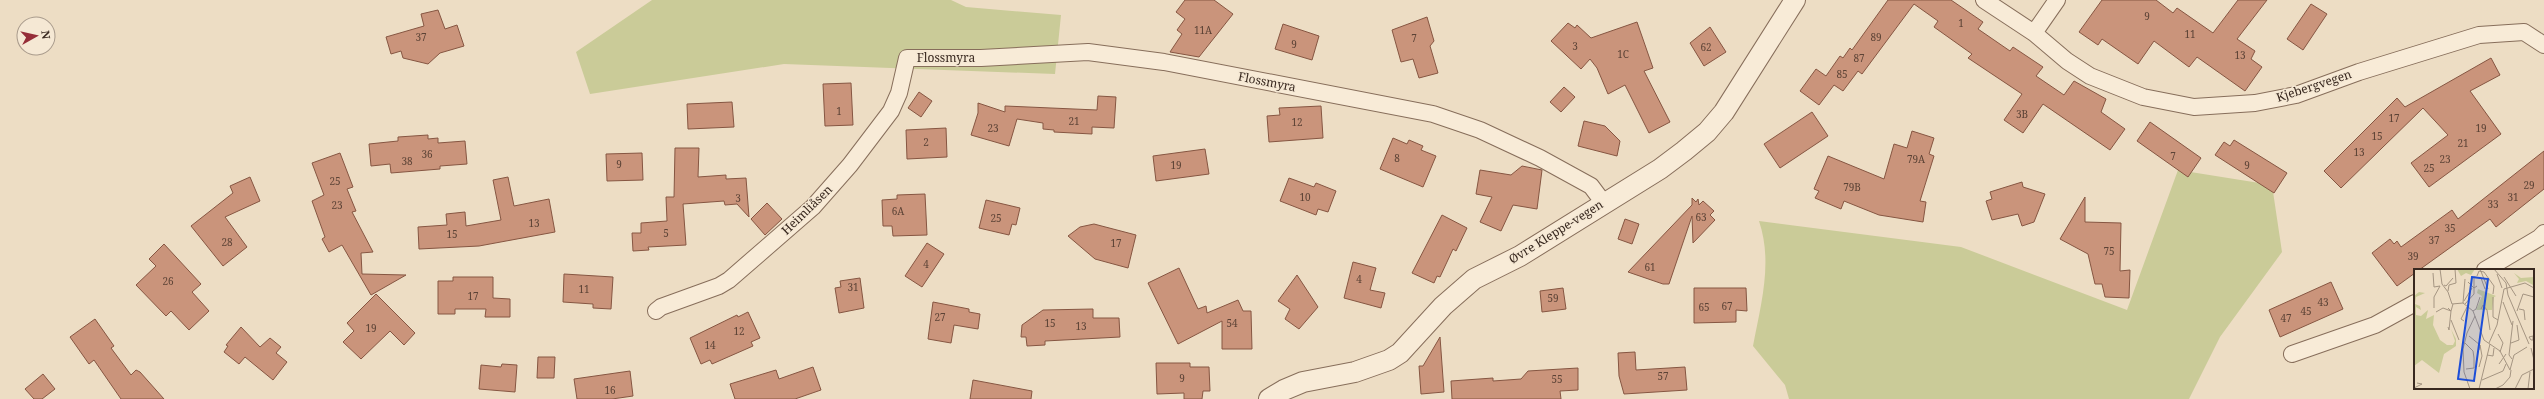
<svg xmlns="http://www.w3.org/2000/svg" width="2544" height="399" viewBox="0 0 2544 399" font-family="'Noto Serif',serif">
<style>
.green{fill:#cacb98}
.building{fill:#ca947b;stroke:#865642}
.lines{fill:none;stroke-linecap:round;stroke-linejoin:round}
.minor-casing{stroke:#876e5b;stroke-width:18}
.tertiary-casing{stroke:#876e5b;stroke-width:22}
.minor{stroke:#f8ebd7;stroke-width:16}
.tertiary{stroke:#f8ebd7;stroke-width:20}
.labels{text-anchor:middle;stroke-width:3;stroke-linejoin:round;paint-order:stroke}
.number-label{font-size:10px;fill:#5c4336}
.street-label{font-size:12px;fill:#38281f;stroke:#f5e8d4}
.inset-road{fill:none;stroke:#a59582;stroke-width:1}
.view{fill:#1d4ed8;fill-opacity:0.15;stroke:#1d4ed8;stroke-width:2}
.inset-edge{fill:none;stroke:#38281f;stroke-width:2}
</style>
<rect width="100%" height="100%" fill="#edddc4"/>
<path class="green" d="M652,0H951L966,7L1061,15L1055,74L784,64L590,94L576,52Z
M2178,170L2272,185L2282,252L2220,337L2189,399H1789L1785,385L1753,346C1761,304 1773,262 1759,221L1961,247L2127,310Z"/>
<path class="building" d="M1185,0H1214L1233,14L1199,57L1170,52L1182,34L1177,30L1185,19L1176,12Z
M1888,0H1951L1983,22L1978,29L2010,51L2013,47L2043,67L2036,76L2064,95L2074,81L2106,99L2101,112L2125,129L2110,150L2043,104L2023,133L2004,120L2022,94L1968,58L1972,54L1934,27L1938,21L1914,4L1862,74L1858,71L1843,91L1834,85L1819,105L1800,91L1816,69L1826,76L1840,56L1843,58L1850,48L1852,50Z
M2102,0H2156L2173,13L2177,8L2213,33L2238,0H2267L2237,39L2255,51L2251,59L2262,67L2245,91L2197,57L2189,67L2154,41L2138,64L2102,39L2098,45L2079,32Z
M2311,4L2327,14L2303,50L2287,39Z
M438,10L445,29L457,25L464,46L440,53L428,64L403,58L401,51L391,54L386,37L424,26L421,14Z
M1427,17L1434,41L1430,46L1438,73L1419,78L1413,59L1401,62L1392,30Z
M1637,22L1653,68L1644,71L1670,122L1649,133L1625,85L1608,94L1597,68L1590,59L1581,69L1551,41L1568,23L1575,28L1577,25L1591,38Z
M1283,24L1319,36L1312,60L1275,49Z
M1710,27L1726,52L1704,66L1690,43Z
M2491,58L2500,75L2470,91L2501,134L2429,187L2411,163L2448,135L2423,108L2341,188L2324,171L2397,98L2405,107Z
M851,83L853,125L825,126L823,84Z
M1564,87L1575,97L1561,112L1550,102Z
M919,92L932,101L921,117L908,108Z
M1098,96L1116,97L1114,128L1092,127V134L1054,132V130L1043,129V123L1017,119L1009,146L971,135L978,113V103L1005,112V106L1097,110Z
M732,102L734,127L688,129L687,104Z
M1321,106L1323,138L1269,142L1267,116L1280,115L1279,108Z
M1812,112L1828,136L1780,168L1764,144Z
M1584,121L1605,126L1620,141L1617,156L1578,146Z
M2150,122L2201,158L2188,177L2137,141Z
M946,128L947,157L907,159L906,130Z
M1912,131L1934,138L1929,154L1934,156L1920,201L1926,202L1923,222L1879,215L1844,201L1841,209L1815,198L1819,191L1814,189L1828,156L1884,179L1894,144L1907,148Z
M428,135V139L438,138V143L465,141L467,164L440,166V169L391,173L390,164L371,166L369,144L398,141V137Z
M1393,138L1407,144L1409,140L1423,146L1421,150L1436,156L1423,187L1380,169Z
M2234,140L2287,173L2274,193L2215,155L2224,142L2230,146Z
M675,148H699L698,177L726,175V179L746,178L749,217L737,204L725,205L724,201L683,204L686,245L648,247L649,250L633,251L632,233H641V223L667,221L666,197H674Z
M1205,149L1209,174L1156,181L1153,156Z
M2544,151V189L2496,227L2490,219L2419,270H2415V273L2397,286L2372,253L2390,239L2394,244L2397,241L2401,247L2452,210L2458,219Z
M340,153L353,187L347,189L356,211L352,212L373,252L361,253L362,274L406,275L371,295L342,245L329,252L322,239L325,237L312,201L324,195L312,163Z
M642,153L643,180L607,181L606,154Z
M1522,166L1542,170L1537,209L1513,205L1501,231L1480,222L1492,197L1476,194L1480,170L1511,175Z
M250,177L260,201L225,217L247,247L223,266L191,226L233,193L230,186Z
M508,177L514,206L549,199L555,232L479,246L419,249L418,227L447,225L446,214L465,212L466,226L501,220L493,180Z
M1289,178L1314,187L1316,183L1336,191L1328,212L1318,209L1316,215L1280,201Z
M2022,182L2023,187L2045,194L2034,222L2022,226L2018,214L1992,220L1986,201L1992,199L1990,192Z
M925,194L927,235L893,236L892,226H883L882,200L897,199V195Z
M2085,197V222L2121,223L2120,271L2130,270L2129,298L2105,297L2102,284H2095L2088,254L2060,239Z
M1692,198L1696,202L1698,199L1699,205L1703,201L1714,211L1710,215L1715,220L1693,243L1692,216L1669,284H1663L1628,272L1692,205Z
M986,200L1020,208L1016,225L1012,224L1009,235L979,228Z
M767,203L782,219L765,235L751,219Z
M1442,215L1467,228L1456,251L1453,249L1440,277L1437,276L1434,283L1412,273Z
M1625,219L1639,224L1632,244L1618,239Z
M1094,224L1136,235L1128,268L1095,259L1068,236L1080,227Z
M927,243L944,254L922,287L905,276Z
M164,244L201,284L192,292L209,311L189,330L171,311L166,316L136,285L156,266L149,259Z
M1353,262L1376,268L1370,290L1385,293L1381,308L1344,298Z
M1179,268L1198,309L1206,306L1207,313L1238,300L1243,311H1251L1252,349H1222V321L1178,344L1148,283Z
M564,274L613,277L611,309L593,308V304L563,302Z
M1297,275L1318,307L1299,329L1285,319L1290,309L1278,301Z
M453,277H493V298L510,299V317H485L486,309H455V314H438V281H453Z
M860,278L864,308L839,313L835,288L841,287L840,281Z
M2331,282L2343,309L2280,337L2269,310Z
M1563,288L1566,309L1542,312L1540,291Z
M1694,288H1746L1747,311L1736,310V322L1694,323Z
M376,294L415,333L404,345L390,331L361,359L343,342L354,331L347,323Z
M933,302L969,309V312L980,314L978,329L954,325L951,343L928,339Z
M1093,309V318H1119L1120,337L1045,341V345L1027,346L1026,337H1021L1022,325L1043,310Z
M748,312L760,338L751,342L753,346L712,364L710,360L701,364L690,338L737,315L738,317Z
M95,319L114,346L111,348L131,375L136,370L140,372L164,399H121L94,360L89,364L70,337Z
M241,327L260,347L270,338L281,347L276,353L287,362L273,380L245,357L239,364L224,352L228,346L226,345Z
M1440,337L1444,392L1421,394L1419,366H1423Z
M1635,352L1636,370L1685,367L1687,390L1624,394L1619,376L1618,353Z
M538,357H555L554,378H537Z
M1156,363H1190V367H1209L1210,391H1203L1202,399H1184V393L1157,394Z
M502,364L517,365L515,392L479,389L481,365L501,367Z
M813,367L821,390L795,399H735L730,384L776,370L779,379Z
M1578,368V390L1560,391L1561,399H1452L1451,381L1493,378V381L1521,379L1528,371Z
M630,371L633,396L612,399H577L574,379Z
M43,374L55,389L42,399H34L25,389Z
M973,380L1032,391L1031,399H970Z"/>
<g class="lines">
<defs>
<path id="minor" d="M1984,0L2034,33L2067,61L2090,76L2143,97L2194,107L2255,103L2296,95L2359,72L2479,35L2524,32L2544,45
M2034,33L2057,0
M2485,270L2539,238L2544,233
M656,311L661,307L719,286L729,280L813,207L850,165L891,111L899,93L907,58H981L1088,52L1164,62L1433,114L1480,130L1540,158L1591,186L1603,202
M2292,354L2375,325L2415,303"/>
<path id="tertiary" d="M1269,399L1284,390L1303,382L1355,372L1389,360L1400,353L1443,306L1474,279L1520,256L1660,169L1684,151L1707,132L1724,112L1795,0"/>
</defs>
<use href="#minor" class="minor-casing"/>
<use href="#tertiary" class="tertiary-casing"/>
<use href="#minor" class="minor"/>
<use href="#tertiary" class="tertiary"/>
</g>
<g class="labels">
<g class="number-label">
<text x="2147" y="20">9</text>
<text x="1961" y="27">1</text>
<text x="1203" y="34">11A</text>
<text x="2190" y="38">11</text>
<text x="421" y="41">37</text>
<text x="1876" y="41">89</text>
<text x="1414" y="42">7</text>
<text x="1294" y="48">9</text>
<text x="1575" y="50">3</text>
<text x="1706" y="51">62</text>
<text x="1623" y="58">1C</text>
<text x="2240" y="59">13</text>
<text x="1859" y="62">87</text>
<text x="1842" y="78">85</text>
<text x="839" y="115">1</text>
<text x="2022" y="118">3B</text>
<text x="2394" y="122">17</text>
<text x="1074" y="125">21</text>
<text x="1297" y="126">12</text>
<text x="993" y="132">23</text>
<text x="2481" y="132">19</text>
<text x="2377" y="140">15</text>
<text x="926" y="146">2</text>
<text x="2463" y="147">21</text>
<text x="2359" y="156">13</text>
<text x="427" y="158">36</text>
<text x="2173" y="160">7</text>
<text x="1397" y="162">8</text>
<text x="1916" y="163">79A</text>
<text x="2445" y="163">23</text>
<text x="407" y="165">38</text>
<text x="619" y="168">9</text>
<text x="1176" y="169">19</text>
<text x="2247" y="169">9</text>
<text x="2429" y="172">25</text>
<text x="335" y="185">25</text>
<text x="2529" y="189">29</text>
<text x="1852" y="191">79B</text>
<text x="1305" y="201">10</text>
<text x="2513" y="201">31</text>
<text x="738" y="202">3</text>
<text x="2493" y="208">33</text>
<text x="337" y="209">23</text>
<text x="898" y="215">6A</text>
<text x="1701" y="221">63</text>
<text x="996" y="222">25</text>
<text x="534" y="227">13</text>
<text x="2450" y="232">35</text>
<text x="666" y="237">5</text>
<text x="452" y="238">15</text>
<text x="2434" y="244">37</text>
<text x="227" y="246">28</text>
<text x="1116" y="247">17</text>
<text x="2109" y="255">75</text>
<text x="2413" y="260">39</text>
<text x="926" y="268">4</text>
<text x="1650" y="271">61</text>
<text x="1359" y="283">4</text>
<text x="168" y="285">26</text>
<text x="853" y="291">31</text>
<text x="584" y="293">11</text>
<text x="473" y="300">17</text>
<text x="1553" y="302">59</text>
<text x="2323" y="306">43</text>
<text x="1727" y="310">67</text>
<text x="1704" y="311">65</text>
<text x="2306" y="315">45</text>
<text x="940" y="321">27</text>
<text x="2286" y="322">47</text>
<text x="1050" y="327">15</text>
<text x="1232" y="327">54</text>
<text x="1081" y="330">13</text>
<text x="371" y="332">19</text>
<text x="739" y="335">12</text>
<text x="710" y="349">14</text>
<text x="1663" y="380">57</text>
<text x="1182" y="382">9</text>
<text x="1557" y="383">55</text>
<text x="610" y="394">16</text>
</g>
<g class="street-label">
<text x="946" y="62">Flossmyra</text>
<text transform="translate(1267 82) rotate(11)" y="4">Flossmyra</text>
<text transform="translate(2314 86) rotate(-18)" y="4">Kjebergvegen</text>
<text transform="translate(807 210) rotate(-44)" y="4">Heimliåsen</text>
<text transform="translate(1556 232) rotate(-32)" y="4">Øvre Kleppe-vegen</text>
</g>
</g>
<g transform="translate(2414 269)">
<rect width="120" height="120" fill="#edddc4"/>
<path d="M43,0H61L57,6L52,4L47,7ZM100,4L107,9L120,8L119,16L112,12L103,14L105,10ZM64,20L82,27L80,28L78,41H62L68,27L63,24ZM5,23L11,24L2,28L1,35L6,37L7,41L2,38V46L7,47L14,41L12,50L20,46L19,56L26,71L33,76H39L41,72L37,60L42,70V77L30,85L25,104L8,91L0,97V27Z" fill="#cacb98"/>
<path class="inset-road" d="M26,0L28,15L34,23L38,35L49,34L59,42L70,71L86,82L96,101L100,86L113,78M66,0L74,20M80,0L92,14L94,26L115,75M19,4L20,18L26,17M83,5L88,19M63,7L65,2L70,3L80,17L79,25M90,8L102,27M54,13L60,19L63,17M30,16L32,17L39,9M34,22L35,16L42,14L41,0M79,28V48L84,51M50,32L58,19M89,33L98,56M49,34L51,10M51,35L60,25V8L67,9L71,20M20,39V28L26,17M67,40L69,36L73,41L76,61M105,40L110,41L111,51M59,42L62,40L66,28M103,42L109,25L120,28M22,43L29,39L37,42L39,35M37,51L45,71M50,52L47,50L53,38M34,58L35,61L37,42L34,39M84,65L89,74L86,83M55,67L66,76L65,81M119,67V71H117L115,68ZM51,74L59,82L60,89V99L52,100M75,74L83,56L90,20L111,14L120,19M97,74L105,71L103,56M117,79L120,91M73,86L79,87L80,79M98,90L95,86L99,52M85,95L92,85M65,98L68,87L66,76M68,111L89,102L92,95M0,119L8,115L3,114M56,120L50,103L49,80L53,64L61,47M65,120L76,75M81,120L89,116L96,108L97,101M101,120L108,106L120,100M114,120L116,103"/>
<path class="view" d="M58,8L74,10L60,112L44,110Z"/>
<rect width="120" height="120" class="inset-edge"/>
</g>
<g transform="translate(36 36) rotate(82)"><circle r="19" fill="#f5e8d4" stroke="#a99b8c"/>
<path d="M0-3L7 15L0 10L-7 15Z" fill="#952d38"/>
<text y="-6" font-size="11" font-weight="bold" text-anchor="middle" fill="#38281f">N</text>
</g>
</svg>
